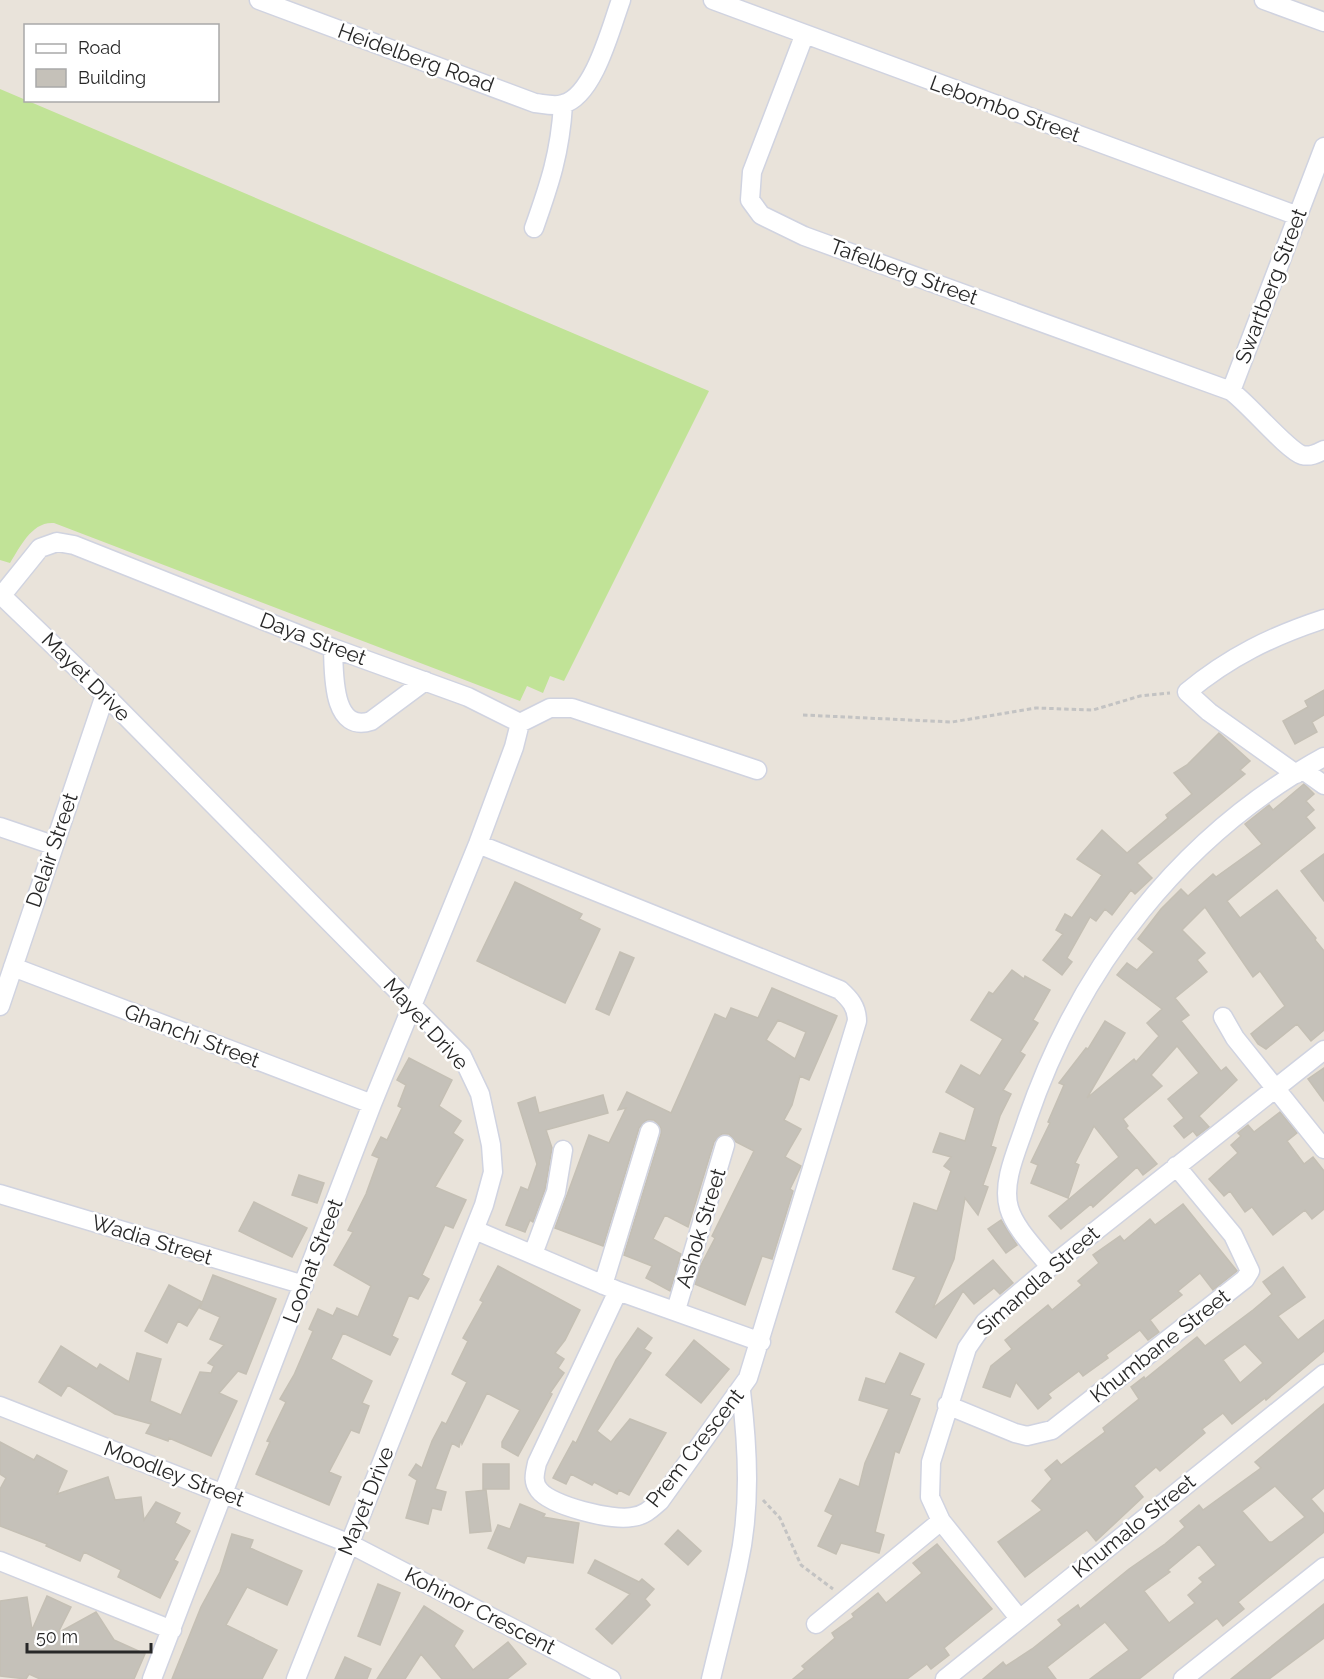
<svg xmlns="http://www.w3.org/2000/svg" width="1324" height="1679" viewBox="0 0 1324 1679" font-family="Raleway,sans-serif">
<style>
.pitch{fill:#c1e397}
.building{fill:#c5c1b9;stroke:#c4bfb4;stroke-width:1.5;fill-rule:evenodd}
.lines{fill:none;stroke-linecap:round;stroke-linejoin:round}
.minor-casing{stroke:#d0d3e0;stroke-width:21}
.path{stroke:#c3c3c3;stroke-width:3;stroke-dasharray:4.5 3;stroke-linecap:butt}
.minor{stroke:#fff;stroke-width:18}
.labels{text-anchor:middle;stroke-width:5;stroke-linejoin:round;paint-order:stroke}
.street-label{font-size:21px;fill:#282828;stroke:#fff}
</style>
<rect width="100%" height="100%" fill="#e9e3da"/>
<path class="pitch" d="M0,89L709,391L564,681L550,676L543,693L527,686L520,701L54,523C32,521 20,547 10,563L0,560Z"/>
<path class="building" d="M1324,690V715L1312,722L1317,732L1295,744L1283,721L1308,707L1305,701Z
M1219,733L1250,761L1240,770L1245,774L1137,863L1152,878L1135,894L1131,890L1112,915L1105,909L1096,921L1090,917L1067,958L1072,962L1062,975L1043,960L1063,934L1056,930L1065,914L1072,918L1102,875L1077,859L1102,830L1127,853L1168,818L1166,815L1192,794L1174,773L1187,765Z
M1304,784L1314,794L1306,801L1314,810L1306,817L1315,828L1227,901L1240,918L1277,890L1316,938L1315,940L1324,951V1030L1311,1041L1297,1024L1266,1049L1258,1044L1251,1034L1285,1006L1260,971L1253,977L1205,907L1182,930L1205,953L1197,960L1207,972L1175,998L1189,1015L1181,1021L1221,1071L1226,1067L1237,1080L1199,1116L1209,1127L1197,1136L1193,1131L1184,1138L1174,1126L1184,1118L1168,1099L1199,1073L1177,1046L1151,1075L1162,1086L1123,1119L1128,1126L1126,1128L1157,1164L1143,1175L1137,1167L1093,1207L1091,1204L1061,1229L1049,1216L1119,1157L1094,1126L1075,1163L1079,1165L1068,1198L1031,1183L1038,1165L1031,1162L1050,1123L1048,1122L1064,1085L1059,1083L1086,1048L1088,1049L1105,1021L1125,1033L1087,1098L1134,1059L1136,1062L1159,1036L1147,1023L1162,1009L1117,975L1127,963L1137,970L1154,952L1138,939L1161,909L1181,889L1188,896L1213,874L1216,877L1262,844L1245,824L1269,805L1273,810Z
M1324,854V901L1301,871Z
M515,882L582,914L579,919L600,929L565,1003L477,961Z
M620,952L634,958L609,1015L596,1009Z
M1012,970L1024,979L1025,976L1050,990L1033,1020L1038,1023L1020,1052L1025,1055L1003,1090L1011,1094L1000,1116L991,1146L996,1148L983,1185L988,1187L978,1215L965,1198L954,1259L933,1308L993,1260L1013,1283L1000,1294L994,1288L974,1304L963,1291L936,1338L896,1312L916,1277L893,1269L914,1203L937,1211L951,1171L944,1166L951,1157L933,1152L940,1133L965,1141L975,1108L946,1092L961,1065L980,1076L1003,1039L971,1020L989,992L993,994Z
M772,988L837,1016L809,1080L800,1076L792,1105L784,1120L801,1129L785,1157L801,1166L790,1189L793,1191L772,1259L762,1256L745,1305L695,1284L701,1265L715,1238L712,1236L754,1151L736,1142L729,1134H722L714,1142L688,1227L665,1215L653,1239L681,1254L670,1291L646,1278L652,1266L624,1255L661,1134V1128L654,1120H647L639,1128L603,1246L555,1228L589,1135L609,1143L626,1108L618,1110L627,1092L671,1113L715,1014L726,1019L731,1008L758,1018ZM778,1020L806,1032L795,1059L766,1040Z
M409,1058L452,1080L439,1106L461,1121L453,1133L463,1140L435,1187L466,1200L453,1228L445,1225L422,1275L429,1279L418,1299L409,1295L392,1336L398,1339L390,1355L343,1333L331,1359L372,1381L362,1403L369,1406L359,1433L351,1430L329,1472L341,1477L329,1505L256,1474L270,1442L267,1441L286,1402L280,1399L294,1375L313,1331L309,1329L318,1309L333,1316L337,1308L358,1317L371,1286L334,1265L353,1232L348,1230L366,1194L379,1158L372,1155L381,1137L387,1140L402,1108L398,1106L406,1085L397,1080Z
M1324,1068V1101L1308,1079Z
M603,1095L608,1113L546,1130L552,1148L545,1189L533,1222L530,1220L525,1232L506,1225L521,1187L528,1190L537,1164L518,1103L535,1097L539,1113Z
M1280,1112L1297,1133L1287,1141L1304,1164L1313,1157L1324,1171V1209L1312,1219L1305,1210L1273,1235L1252,1207L1245,1212L1230,1191L1224,1196L1209,1179L1238,1153L1231,1145L1241,1136L1238,1133L1248,1125L1254,1132Z
M299,1175L324,1183L317,1203L292,1195Z
M254,1202L307,1228L292,1257L239,1231Z
M1183,1204L1237,1271L1213,1290L1200,1273L1178,1291L1182,1295L1150,1320L1159,1332L1148,1340L1140,1330L1106,1355L1108,1358L1083,1376L1079,1371L1048,1394L1051,1398L1038,1409L1016,1382L1010,1397L983,1387L991,1366L1012,1349L1005,1340L1048,1305L1052,1310L1082,1285L1078,1281L1099,1263L1093,1255L1120,1236L1124,1241L1150,1219L1155,1225Z
M1001,1220L1017,1245L1006,1253L988,1229Z
M498,1266L580,1310L565,1340L555,1353L564,1359L558,1368L564,1373L550,1393L552,1394L518,1456L502,1447V1442L520,1410L487,1393L462,1444L461,1439L459,1447L452,1443L435,1489L446,1492L441,1510L432,1508L428,1524L406,1518L417,1480L409,1475L416,1464L422,1468L432,1441L442,1422L446,1424L467,1382L452,1374L468,1341L463,1338L483,1302L480,1300Z
M1283,1267L1305,1297L1278,1316L1298,1340L1324,1320V1351L1266,1400L1265,1398L1232,1424L1223,1413L1202,1429L1205,1433L1160,1471L1156,1467L1134,1486L1143,1497L1096,1541L1087,1530L1025,1577L998,1542L1042,1510L1032,1501L1052,1479L1045,1470L1057,1460L1061,1465L1105,1432L1103,1428L1139,1399L1131,1387L1144,1377L1145,1379L1197,1337L1205,1346L1253,1310L1272,1294L1263,1282ZM1245,1344L1263,1363L1240,1383L1223,1360Z
M213,1275L276,1299L246,1374L238,1371L219,1393L237,1401L211,1456L169,1438L168,1441L146,1433L151,1424L115,1414L68,1385L61,1396L39,1382L61,1346L97,1369L100,1364L129,1382L137,1353L161,1359L150,1401L181,1415L200,1372L211,1373L214,1366L208,1363L224,1345L210,1339L220,1317L200,1308Z
M169,1285L202,1302L187,1326L178,1321L167,1343L145,1331Z
M638,1328L652,1338L644,1349L651,1353L597,1431L611,1442L630,1419L666,1433L629,1495L619,1490L617,1494L594,1482L592,1485L571,1474L566,1484L553,1478L573,1441L576,1443L616,1360Z
M694,1340L729,1369L701,1403L666,1375Z
M900,1353L924,1364L910,1395L920,1399L899,1453L895,1451L875,1532L884,1535L879,1553L841,1543L836,1554L818,1546L833,1515L825,1511L840,1479L859,1487L865,1463L889,1409L859,1400L866,1378L885,1384Z
M1324,1404V1488L1311,1499L1324,1514V1532L1238,1602L1244,1609L1223,1626L1217,1618L1139,1679H1090L1129,1650L1105,1622L1047,1667L1056,1679H983L1003,1662L1006,1666L1032,1649L1062,1625L1058,1620L1078,1605L1080,1609L1129,1569L1165,1544L1185,1527L1180,1521L1199,1505L1203,1510L1261,1468L1255,1462ZM1275,1486L1305,1517L1272,1542H1269L1242,1511ZM1199,1544L1216,1565L1199,1578L1203,1582L1188,1595L1195,1603L1169,1623L1144,1591L1170,1572L1168,1570Z
M0,1442L34,1460L37,1455L67,1471L57,1494L108,1477L115,1500L141,1497L144,1520L156,1502L180,1513L175,1523L190,1531L174,1560L178,1562L160,1598L118,1577L121,1570L84,1552L80,1561L46,1546L47,1544L0,1526V1489L6,1478L0,1474Z
M483,1464H509V1489H483Z
M486,1490L491,1531L470,1533L466,1492Z
M520,1504L545,1514L543,1517L579,1523L573,1563L527,1556L524,1563L488,1548L498,1525L510,1529Z
M678,1530L701,1551L688,1565L665,1544Z
M232,1534L253,1540L250,1548L302,1571L287,1605L247,1587L226,1625L277,1650L262,1679H172L201,1607L220,1572Z
M937,1544L992,1609L944,1648L949,1655L931,1669L927,1664L907,1679H793L805,1669L802,1666L835,1638L832,1633L854,1617L852,1614L878,1593L886,1603L922,1573L913,1563Z
M595,1560L639,1582L642,1579L654,1589L645,1599L650,1605L612,1644L596,1629L630,1594L588,1573Z
M378,1584L400,1593L380,1645L358,1636Z
M47,1596L71,1607L58,1633L96,1612L114,1640L145,1654L134,1679H40L29,1674L26,1679L0,1676V1601L27,1597L32,1630Z
M1324,1604V1638L1269,1679H1231Z
M424,1606L463,1631L454,1646L473,1670L508,1642L526,1664L507,1679H442L421,1654L405,1679H377Z
M345,1657L371,1669L367,1679H335Z"/>
<g class="lines">
<defs>
<path id="minor" d="M259,0L535,103C544,104 555,107 563,104C594,96 611,27 621,0
M713,0L1298,216
M1264,0L1324,22
M804,36L752,172L750,200L761,215L804,236L1231,391C1249,404 1287,450 1302,455C1310,457 1316,454 1324,450
M534,228C550,183 560,153 563,105
M1231,391L1324,147
M0,594L105,695L462,1056L480,1094L491,1145L493,1172L484,1205L296,1679
M2,595L40,548L57,542L74,545L333,648L468,697L520,723
M333,648C334,670 331,734 371,721L425,681
M520,723L550,708H572L757,770
M1303,770L1324,785
M1296,774L1209,712L1187,692C1229,657 1272,636 1324,619
M0,827L53,845
M478,844L840,990C850,999 857,1007 857,1021L748,1378L660,1501C652,1508 644,1516 632,1517C613,1521 551,1506 539,1490C532,1481 535,1473 537,1463L618,1291
M13,967L372,1104
M0,1006L105,695
M1223,1017L1235,1038L1324,1149
M0,1194L304,1285
M475,1230L618,1291L761,1342
M533,1254L556,1192L563,1150
M1050,1267C1037,1250 1015,1229 1009,1208C1001,1181 1019,1146 1027,1120C1079,968 1181,835 1324,757
M603,1285L650,1131
M676,1310L725,1145
M947,1405L1015,1433L1027,1436L1052,1430L1245,1279L1250,1271L1233,1235L1176,1166
M0,1406L348,1543L611,1679
M0,1561L172,1630
M1019,1618L941,1521L930,1497L931,1462L967,1348L985,1322L1050,1267L1324,1050
M816,1624L941,1521
M152,1679L372,1104L478,844L514,747L520,723
M711,1679C720,1641 730,1604 738,1566C751,1509 748,1449 741,1391
M945,1679L1324,1374
M1183,1679L1324,1567"/>
</defs>
<use href="#minor" class="minor-casing"/>
<path class="path" d="M803,715L952,722L1036,708L1093,710L1140,696L1170,693
M763,1500L780,1518L801,1565L833,1589"/>
<use href="#minor" class="minor"/>
</g>
<g class="labels">
<g class="street-label">
<text transform="translate(416 58) rotate(20)" y="7">Heidelberg Road</text>
<text transform="translate(1005 109) rotate(20)" y="7">Lebombo Street</text>
<text transform="translate(904 272) rotate(20)" y="7">Tafelberg Street</text>
<text transform="translate(1271 286) rotate(-69)" y="7">Swartberg Street</text>
<text transform="translate(313 639) rotate(21)" y="7">Daya Street</text>
<text transform="translate(86 677) rotate(45)" y="7">Mayet Drive</text>
<text transform="translate(52 850) rotate(-71)" y="7">Delair Street</text>
<text transform="translate(426 1024) rotate(48)" y="7">Mayet Drive</text>
<text transform="translate(192 1036) rotate(21)" y="7">Ghanchi Street</text>
<text transform="translate(701 1228) rotate(-73)" y="7">Ashok Street</text>
<text transform="translate(152 1240) rotate(17)" y="7">Wadia Street</text>
<text transform="translate(313 1261) rotate(-69)" y="7">Loonat Street</text>
<text transform="translate(1038 1281) rotate(-41)" y="7">Simandla Street</text>
<text transform="translate(1160 1346) rotate(-38)" y="7">Khumbane Street</text>
<text transform="translate(695 1448) rotate(-52)" y="7">Prem Crescent</text>
<text transform="translate(174 1474) rotate(21)" y="7">Moodley Street</text>
<text transform="translate(366 1501) rotate(-68)" y="7">Mayet Drive</text>
<text transform="translate(1134 1526) rotate(-39)" y="7">Khumalo Street</text>
<text transform="translate(480 1611) rotate(27)" y="7">Kohinor Crescent</text>
</g>
</g>
<rect x="24" y="24" width="195" height="78" fill="#ffffff" stroke="#a9a9a9" stroke-width="1.5"/>
<rect x="36" y="44" width="30" height="9" fill="#ffffff" stroke="#a9a9a9" stroke-width="1.5"/>
<text x="78" y="54" font-size="18" fill="#282828">Road</text>
<rect x="36" y="69" width="30" height="18" fill="#c5c1b9" stroke="#a9a9a9" stroke-width="1.5"/>
<text x="78" y="84" font-size="18" fill="#282828">Building</text>
<path d="M27 1643v9h124v-9" fill="none" stroke="#282828" stroke-width="3"/>
<text x="36" y="1643" font-size="18" fill="#282828" stroke="#ffffff" stroke-width="4.5" paint-order="stroke">50 m</text>
</svg>
